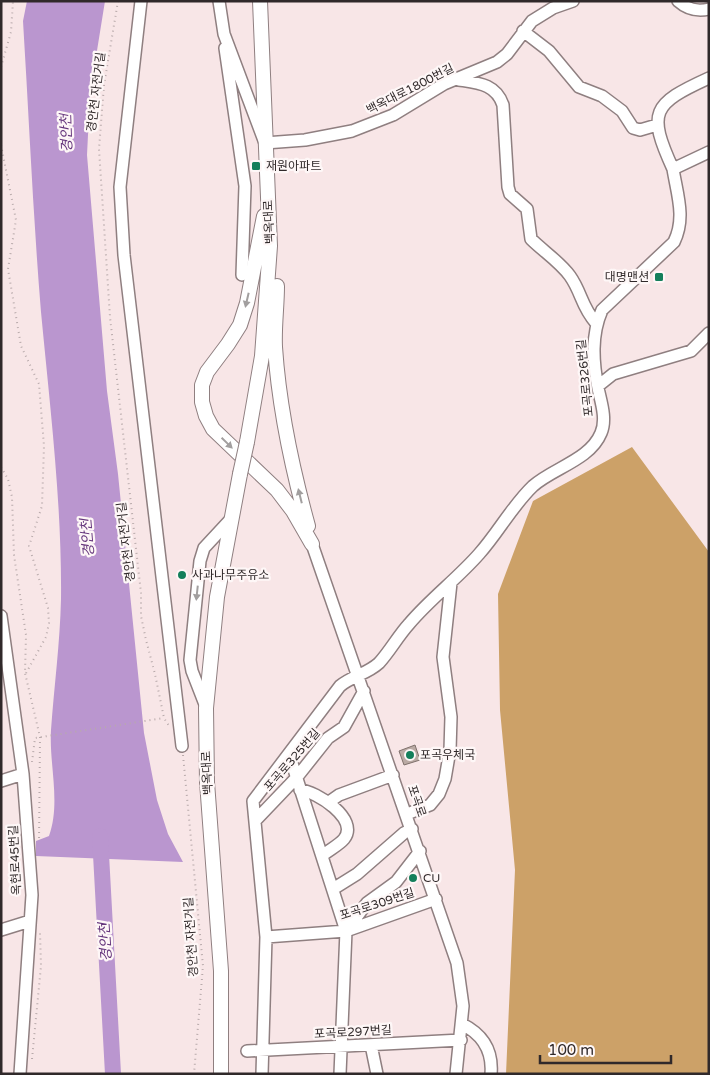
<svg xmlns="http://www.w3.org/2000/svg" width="710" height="1075" viewBox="0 0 710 1075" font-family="'Varela Round','Noto Sans KR',sans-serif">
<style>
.forest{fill:#cca168}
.water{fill:#ba96cf}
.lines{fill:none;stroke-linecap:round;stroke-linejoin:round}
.river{stroke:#ba96cf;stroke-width:16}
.building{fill:#baaaa4;stroke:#7f716c}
.minor-casing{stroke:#8f7f80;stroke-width:14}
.major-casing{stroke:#8f7f80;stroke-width:16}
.path{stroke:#b8aaab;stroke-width:2;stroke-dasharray:1 4;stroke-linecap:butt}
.minor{stroke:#fff;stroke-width:11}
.major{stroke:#fff;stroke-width:14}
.major-bridge-casing{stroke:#8f7f80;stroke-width:16;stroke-linecap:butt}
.major-bridge{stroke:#fff;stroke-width:14}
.oneway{fill:#a29f9f}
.poi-dot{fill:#147f5b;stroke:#fef7f7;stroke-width:2}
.labels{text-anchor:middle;stroke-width:4.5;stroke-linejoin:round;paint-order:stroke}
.street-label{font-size:12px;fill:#30292a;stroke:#fef7f7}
.poi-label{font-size:12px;fill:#30292a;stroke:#fef7f7;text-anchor:start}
.water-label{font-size:14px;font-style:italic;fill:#66377d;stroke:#fef7f7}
</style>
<rect width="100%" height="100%" fill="#f8e6e7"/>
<path class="forest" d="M632,447L709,552V1074H506L515,870L500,710L498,594L533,501Z"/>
<path class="water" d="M27,1H105L90,94L87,155L107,391L118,474L144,733L157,800L168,834L183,862L36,856V841L49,836C61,803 49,765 51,730C54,687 60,643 61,599C62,504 50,407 41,312C33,215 29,118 23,21Z"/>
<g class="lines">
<path class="river" d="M100,836L113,1074"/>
</g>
<path class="building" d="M415,745L420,760L404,765L399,751Z"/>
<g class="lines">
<defs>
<path id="minor" d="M141,1L120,187L124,255L182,746
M219,1L224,34L265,143L305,140L352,131L393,115L444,84L497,62L507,54L532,21L553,8L573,1
M678,1C687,9 696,12 709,9
M523,31L549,51L579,87L602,96L622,111L633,128L640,130L657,125
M225,48L245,186L242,275
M459,80C478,83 496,84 503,105L508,187L510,194L527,209L531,239C543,251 560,262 570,276C582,293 581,306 596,323
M673,169C647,112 652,104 709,78
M598,386L613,374L691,351L709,333
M312,544L457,963L463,1006L456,1074
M1,616L23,774L32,895L20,1074
M206,707L192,671L190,660L200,561L204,548L230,520
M289,754L346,931L340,1074
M1,781L23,774
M300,790C316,791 360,819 344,839C339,845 329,850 322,856
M329,802L339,795L393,775
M407,814L430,805L439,794L445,779L450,750L451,717L443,657L451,583
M255,821L297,777L328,738L344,727L364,691
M333,889L357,874L404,833L412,829
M1,930L30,921
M347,930L367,903L396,882L420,851
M266,937L346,931L436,899
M462,1024C482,1034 493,1050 491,1074
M371,1045L377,1074
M247,1051L461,1040
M262,1074L266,937L253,801L340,686C352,676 367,674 379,663C390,651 398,636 409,624C430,599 457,579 479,554C498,533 512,506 533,486C553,468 590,460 601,433C607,419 601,402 598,388C593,362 591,335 602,310L674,242C686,218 677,194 673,169L709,152"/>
<path id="major" d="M264,216L247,303L240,325L228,344L207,372L202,385V402L206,416L213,429L277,490L293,511L312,544
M277,286C277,306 274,327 275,347C279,407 292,468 308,526
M247,442L262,356L270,246L260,1
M221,1074V971L207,782L206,708L217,597L240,474"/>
</defs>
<use href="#minor" class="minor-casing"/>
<use href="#major" class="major-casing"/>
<path class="path" d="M118,1L104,85L99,149L110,317L141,593V616L146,640L155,674L164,718L169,726
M1,67L11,32L13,1
M1,145L16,220L8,269L21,346L39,384L44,446L42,506L29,546L48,608L49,623L46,637L25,675
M1,467L8,479L12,497L14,555L26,635L25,673L40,737L39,842
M183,755L203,966L194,1074
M32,762L35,738L164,718
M32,1059L41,966L40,932"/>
<use href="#minor" class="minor"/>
<use href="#major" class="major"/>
<defs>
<path id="major-bridge" d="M240,474L247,442"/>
</defs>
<use href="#major-bridge" class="major-bridge-casing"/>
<use href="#major-bridge" class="major-bridge"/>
</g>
<defs><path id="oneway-solid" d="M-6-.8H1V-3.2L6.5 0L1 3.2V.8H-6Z" transform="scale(1.25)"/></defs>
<g class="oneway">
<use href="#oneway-solid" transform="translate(247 300) rotate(103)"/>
<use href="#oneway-solid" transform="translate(227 443) rotate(44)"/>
<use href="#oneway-solid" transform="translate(300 496) rotate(-104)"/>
<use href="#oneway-solid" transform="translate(197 593) rotate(96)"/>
</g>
<g class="poi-dot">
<rect x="251" y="161" width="10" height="10" rx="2.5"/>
<rect x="654" y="272" width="10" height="10" rx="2.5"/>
<circle cx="182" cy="575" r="5"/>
<circle cx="410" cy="755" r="5"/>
<circle cx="413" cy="878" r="5"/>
</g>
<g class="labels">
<g class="street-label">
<text transform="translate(410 89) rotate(-27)" y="4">백옥대로1800번길</text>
<text transform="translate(96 92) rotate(-83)" y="4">경안천 자전거길</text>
<text transform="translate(269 222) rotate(-93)" y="4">백옥대로</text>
<text transform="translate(585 378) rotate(-96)" y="4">포곡로326번길</text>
<text transform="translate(126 542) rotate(-97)" y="4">경안천 자전거길</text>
<text transform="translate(292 760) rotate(-49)" y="4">포곡로325번길</text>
<text transform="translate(207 773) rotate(-93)" y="4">백옥대로</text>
<text transform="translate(417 801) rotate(71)" y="4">포곡로</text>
<text transform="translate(15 860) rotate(-93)" y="4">옥현로45번길</text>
<text transform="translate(377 904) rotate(-18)" y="4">포곡로309번길</text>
<text transform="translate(191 937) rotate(-94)" y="4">경안천 자전거길</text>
<text transform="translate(353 1032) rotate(-3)" y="4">포곡로297번길</text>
</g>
<g class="poi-label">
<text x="266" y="170">재원아파트</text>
<text x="649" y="281" text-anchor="end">대명맨션</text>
<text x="192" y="579">사과나무주유소</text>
<text x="420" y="759">포곡우체국</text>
<text x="423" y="882">CU</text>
</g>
<g class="water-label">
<text transform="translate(66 133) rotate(-92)" y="5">경안천</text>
<text transform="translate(87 538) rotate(-95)" y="5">경안천</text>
<text transform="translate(105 942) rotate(-94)" y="5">경안천</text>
</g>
</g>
<rect width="710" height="1075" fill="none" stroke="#30292a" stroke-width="5"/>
<path d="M540 1055v8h131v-8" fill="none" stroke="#30292a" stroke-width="2.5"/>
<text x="548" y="1055" font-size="15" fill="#30292a" stroke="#fef7f7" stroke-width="4" paint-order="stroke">100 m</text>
</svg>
